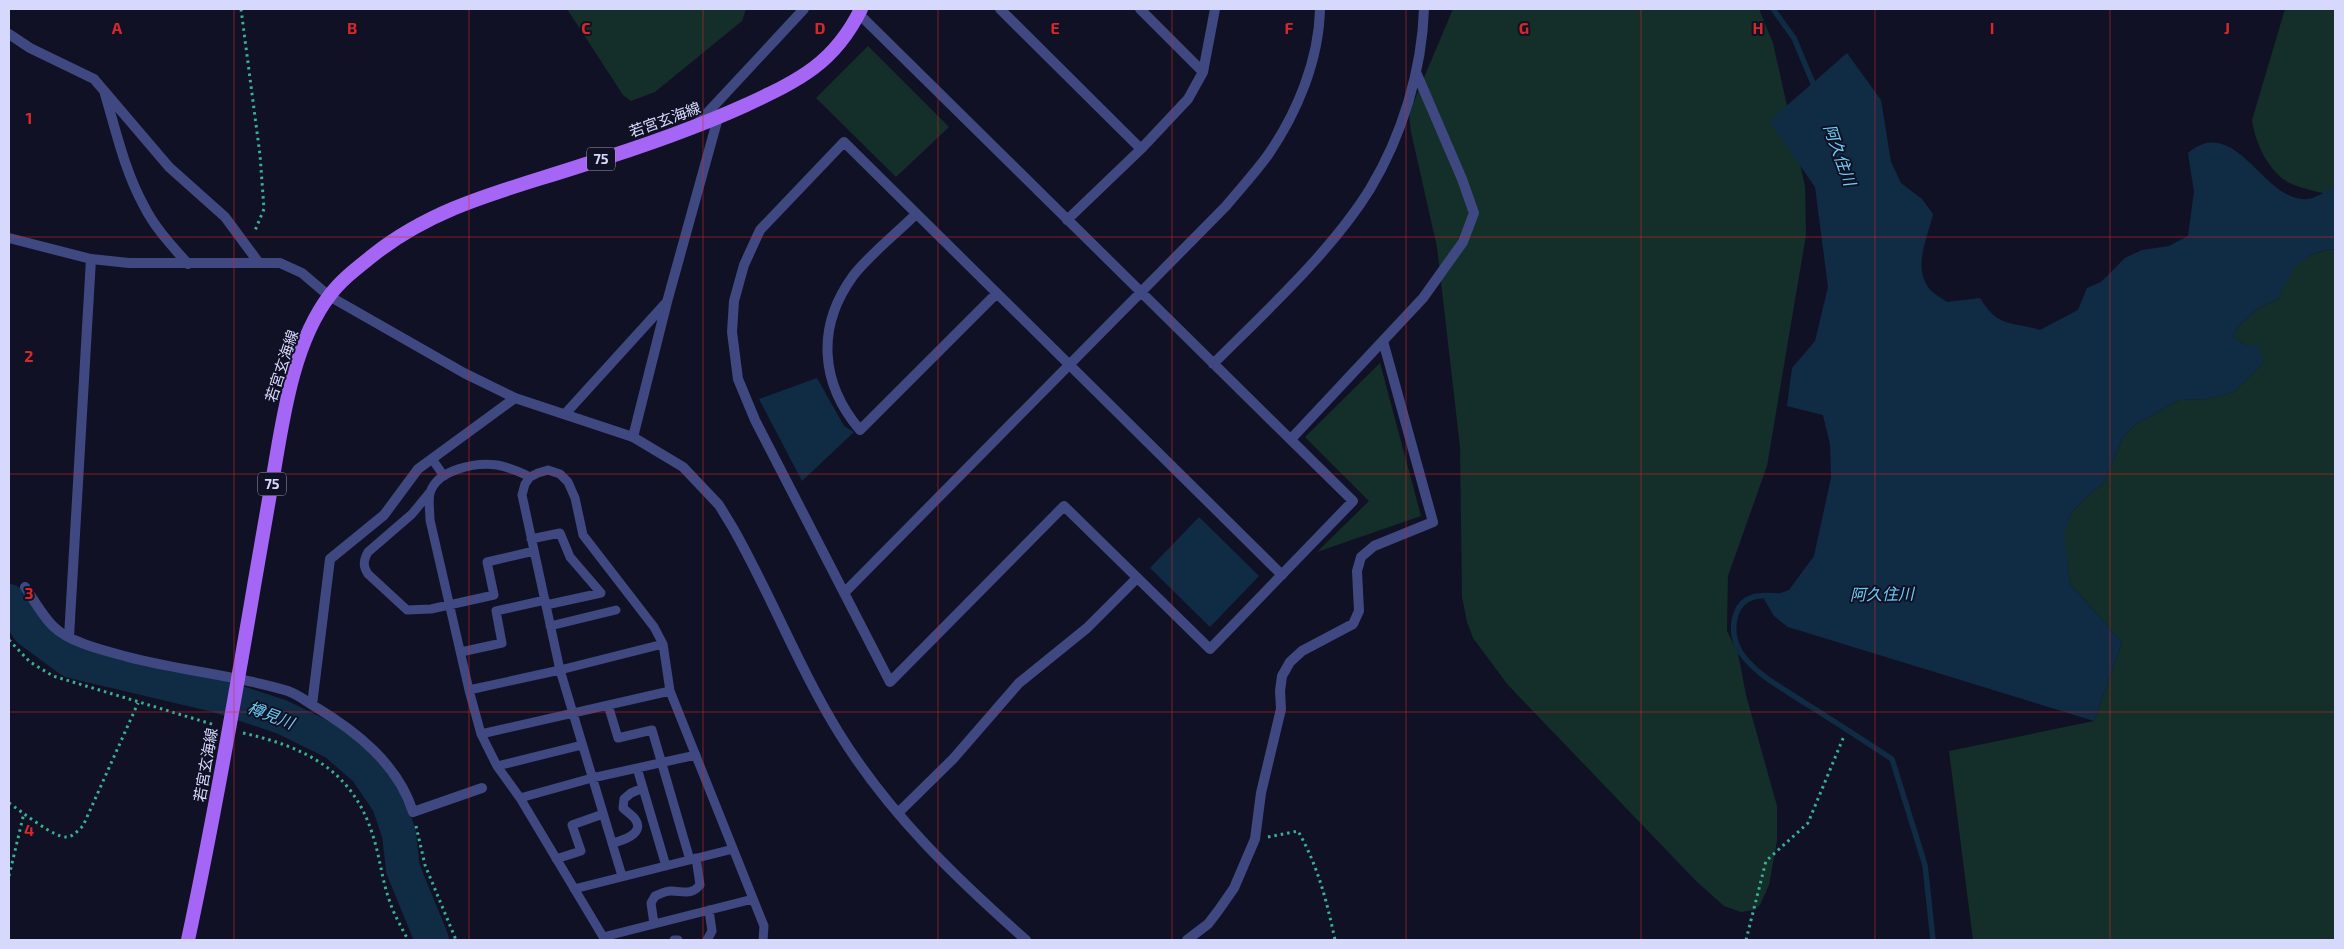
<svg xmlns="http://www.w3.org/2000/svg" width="2344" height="949" viewBox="0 0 2344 949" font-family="'Exo 2','Noto Sans JP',sans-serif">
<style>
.green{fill:#142e29}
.water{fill:#102c45}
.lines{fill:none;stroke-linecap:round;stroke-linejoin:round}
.stream{stroke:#102c45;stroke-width:5.5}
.river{stroke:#102c45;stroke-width:34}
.path{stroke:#38b093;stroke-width:3;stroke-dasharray:2.5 4;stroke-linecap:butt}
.service{stroke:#3f4881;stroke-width:9}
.minor{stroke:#3f4881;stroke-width:10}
.tertiary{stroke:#3f4881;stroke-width:10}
.primary{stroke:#a666f5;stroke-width:14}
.grid{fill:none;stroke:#d62828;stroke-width:1;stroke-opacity:0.55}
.labels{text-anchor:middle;stroke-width:4;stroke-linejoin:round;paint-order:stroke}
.shield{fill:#111125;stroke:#9c9dbc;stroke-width:1}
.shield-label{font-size:14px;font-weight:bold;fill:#d7d9fc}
.street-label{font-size:15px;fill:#d7d9fc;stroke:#111125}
.water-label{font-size:16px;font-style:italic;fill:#6ccef5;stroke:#111125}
.grid-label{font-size:16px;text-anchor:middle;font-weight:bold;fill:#d62828;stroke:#111125;stroke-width:4;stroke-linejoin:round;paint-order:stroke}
</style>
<rect width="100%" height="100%" fill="#111125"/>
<path class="green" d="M567,9H746L742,21L655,92L631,101L623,95Z
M1453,9H1759L1773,43L1805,186L1806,235L1767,466L1728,576L1727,631L1738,653L1746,695L1777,806V841L1769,885L1760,905L1754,910L1741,912L1724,906L1696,881L1508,685L1473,638L1467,622L1462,597L1460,447L1437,247L1411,132L1409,113Z
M2285,9H2335V195C2324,194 2295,187 2286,181C2267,168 2255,142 2252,120Z
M868,46L949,127L896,177L816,98Z
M2329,249L2335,250V940H1973L1949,751L2094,721L2122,642L2070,584L2063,532L2072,512L2086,497L2103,484L2123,437L2136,424L2179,400L2206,399L2234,392L2263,363L2247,346L2233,336L2239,325L2260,307L2278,299L2292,269L2310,255Z
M1380,363L1421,516L1317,552L1369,501L1305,437Z"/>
<path class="water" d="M1847,53L1881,100L1891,162L1901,183L1922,199L1933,214C1928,237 1913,265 1928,287C1932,293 1941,298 1947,302L1980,298C1998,328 2010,321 2040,330L2078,310L2087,288L2101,282L2125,258L2142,250L2169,246L2188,236L2194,192L2188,153C2236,112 2264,204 2308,199C2317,198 2327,190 2335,186V250L2329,249L2310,255L2293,269L2278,299L2260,307L2239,325L2233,336L2247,346L2258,344L2263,363L2234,392L2206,399L2179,400L2136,424L2123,437L2103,484L2086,497L2072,512L2064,532L2070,584L2122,642L2094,721L1788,627L1774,616L1764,599L1789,590L1814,556L1831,478L1830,444L1823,415L1787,406L1792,368L1815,341L1828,287L1815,187L1769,121Z
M817,378L844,426L854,432L802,481L759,399Z
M1199,517L1259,576L1210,627L1150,568Z"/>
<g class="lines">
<path class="stream" d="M1773,9L1794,38L1815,88
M1781,596C1763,595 1743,593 1736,614C1731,628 1734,645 1744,657C1760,677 1784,689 1805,703C1834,721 1863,740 1892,759L1925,865L1933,940"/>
<path class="river" d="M9,601L29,630L71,661L219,696L282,717L335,743L366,770L389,804L399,834L403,869L432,940"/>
<path class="path" d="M241,9L260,155L264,209L254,233
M9,640L30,662L53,676L215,725
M243,733C305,747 353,770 373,836C380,857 382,881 390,902C394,915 402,928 408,940
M9,803C21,811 54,838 67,837C73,837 78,830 83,826L138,703
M416,826L425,865L456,940
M1268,837L1298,831C1318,866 1327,902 1335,940
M9,876L24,813
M1746,940L1766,861L1808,823L1844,736"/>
<path class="service" d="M432,459L444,476
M430,492L412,514L368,552C363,561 363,566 368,574L407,610L431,609L494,595L487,562L534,551
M531,539L560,533L570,557L601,593L546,605
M550,626L616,610
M461,652L502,643L496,611L545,600
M469,690L430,520C430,511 428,501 430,493C437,469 477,462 497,465C508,467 520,472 530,477
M608,705L618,738L652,730L690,860
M481,734L670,691
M497,766L582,745
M637,768L666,866
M520,798L592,778L696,755
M612,843C621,841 646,834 635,819C632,815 627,812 623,808L624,799L631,793L643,788
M556,859L581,851L572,825L603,814
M622,876L560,670L663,644
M574,889L733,849
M654,924L651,903L655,896C660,894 665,891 671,891C683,891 691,896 700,885L696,858
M603,937L753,899
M605,940L520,798L497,766L481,734L469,690L560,670L522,495L525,484L530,477L538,473L548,470L560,474L568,482L575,498L583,535L654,627L663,644L670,691L764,926L763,940
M674,940H678
M707,940L712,931L709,910"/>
<path class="minor" d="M1000,9L1141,149
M1140,9L1203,72
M859,14L1353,501L1210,649L1064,506L890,682L755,420L738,379L732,332L734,301L744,265L760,230L844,142L1282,575
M9,34L30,48L94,79L169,167L225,217L259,263
M105,94C116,131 125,172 144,206C155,228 172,246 188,264
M697,124L804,9
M916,214C898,232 868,256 853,276C816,327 820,383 860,430L997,293
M1067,220L1141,149L1188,99L1203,72L1215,9
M1213,364C1265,312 1331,252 1370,189C1402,136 1422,70 1424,9
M565,414L665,304
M633,437L667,302L718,118
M1291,439L1423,298L1463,242L1474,213L1462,179L1416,72
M25,587C34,600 43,617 54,627C70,643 107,651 128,657C181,671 236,675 288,691C297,694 306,701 314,706C356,731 398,764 413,812L482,788
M844,593L1226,206C1240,189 1255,173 1268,155C1297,113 1319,60 1320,9
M69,637L91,259
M312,705L330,559L384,515L418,469L515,398
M898,813L953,759L1019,683L1087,628L1137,578
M1187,940L1208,924L1218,911L1234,888L1255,839L1261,793L1281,709L1280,691L1282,676L1290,662L1302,651L1353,624L1359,611L1357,571L1361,557L1374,546L1433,522L1383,341"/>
<path class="tertiary" d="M9,238L91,259L129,263H280L302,273L329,296L464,373L515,398L633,437L683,467L719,505L733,528C771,595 799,668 839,733C889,814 956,878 1026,940"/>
<path class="primary" d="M188,940C213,823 234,704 254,586C261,546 268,505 275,465C284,411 295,340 330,295C341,280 357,268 372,256C436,205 507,190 583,165C638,148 693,129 746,105C799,80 834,64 861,9"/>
</g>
<path class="grid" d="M234,9V940M469,9V940M703,9V940M938,9V940M1172,9V940M1406,9V940M1641,9V940M1875,9V940M2110,9V940M9,237H2335M9,474H2335M9,712H2335"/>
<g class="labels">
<g class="shield">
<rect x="587" y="147.5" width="28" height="23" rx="4"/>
<rect x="258" y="472.5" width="28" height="23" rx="4"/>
</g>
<g class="shield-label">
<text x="601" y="164">75</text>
<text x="272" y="489">75</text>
</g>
<g class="street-label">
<text transform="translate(665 120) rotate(-20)" y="5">若宮玄海線</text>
<text transform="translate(282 366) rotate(-72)" y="5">若宮玄海線</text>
<text transform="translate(206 765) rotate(-80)" y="5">若宮玄海線</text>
</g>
<g class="water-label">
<text transform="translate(1840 155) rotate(70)" y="6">阿久住川</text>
<text transform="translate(1882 594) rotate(-1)" y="6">阿久住川</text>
<text transform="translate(271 715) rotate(21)" y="6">樽見川</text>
</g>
</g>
<g class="grid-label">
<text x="117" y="34">A</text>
<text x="352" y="34">B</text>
<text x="586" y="34">C</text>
<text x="820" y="34">D</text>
<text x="1055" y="34">E</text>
<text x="1289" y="34">F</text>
<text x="1524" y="34">G</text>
<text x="1758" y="34">H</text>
<text x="1992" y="34">I</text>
<text x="2227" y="34">J</text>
<text x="29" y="124">1</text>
<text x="29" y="362">2</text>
<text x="29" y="599">3</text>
<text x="29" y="836">4</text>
</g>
<rect width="2344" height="949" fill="none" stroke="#d7d9fc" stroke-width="20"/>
</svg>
